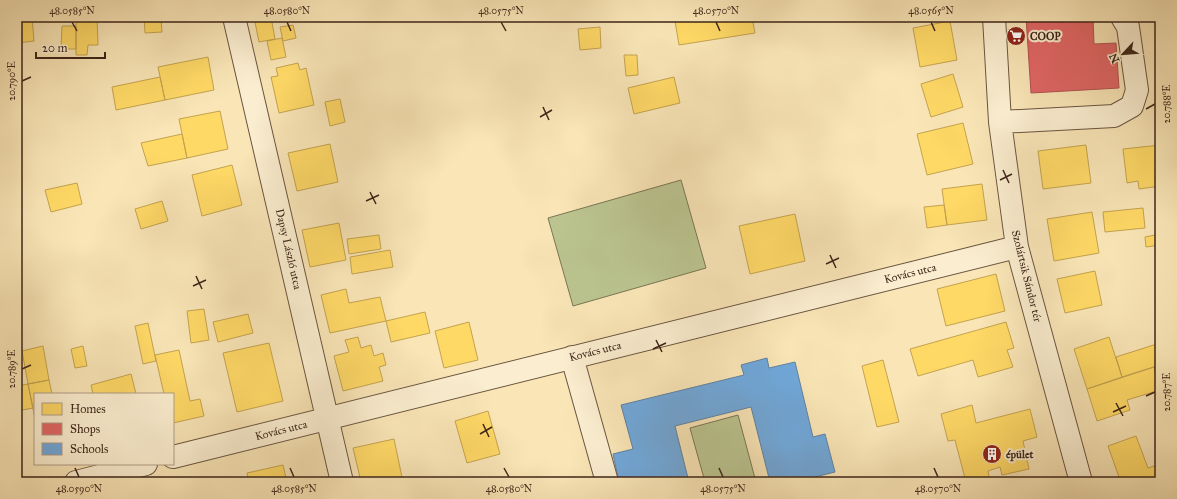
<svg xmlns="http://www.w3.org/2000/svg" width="1177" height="499" viewBox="0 0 1177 499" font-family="'IM FELL Great Primer',serif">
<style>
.green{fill:#bbc590;stroke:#7c7554}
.homes{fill:#ffd966;stroke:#c4a34f}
.shops{fill:#e06666;stroke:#af524f}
.schools{fill:#6fa8dc;stroke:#6081a1}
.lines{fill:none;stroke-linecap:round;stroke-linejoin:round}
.minor-casing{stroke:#6b5540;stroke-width:24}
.minor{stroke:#fbeed0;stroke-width:22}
.ticks{fill:none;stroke:#3c2518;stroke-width:1.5}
.labels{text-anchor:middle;stroke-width:4;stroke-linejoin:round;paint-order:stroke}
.poi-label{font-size:11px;font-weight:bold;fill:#3c2518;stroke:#fbeed0;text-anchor:start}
.street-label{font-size:11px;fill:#3c2518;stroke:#fbeed0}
.neatline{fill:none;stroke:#3c2518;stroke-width:1.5}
.ticks-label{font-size:10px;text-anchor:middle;fill:#3c2518}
</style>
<rect width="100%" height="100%" fill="#f9e5b6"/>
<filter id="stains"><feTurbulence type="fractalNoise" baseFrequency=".005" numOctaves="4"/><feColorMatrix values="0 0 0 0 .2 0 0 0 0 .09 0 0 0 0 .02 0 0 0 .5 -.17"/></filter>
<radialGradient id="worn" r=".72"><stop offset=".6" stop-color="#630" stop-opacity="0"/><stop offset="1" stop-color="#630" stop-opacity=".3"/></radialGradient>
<path class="green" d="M681,180L706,268L573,306L548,218Z
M738,415L756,482H705L690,428Z"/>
<path class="homes" d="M17,17H32L34,41L17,43Z
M76,17H97L98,45H88L87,55H76Z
M144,17H161L162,32L145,33Z
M254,17H271L275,39L259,42Z
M697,17H752L755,33L679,45L675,21Z
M950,21L957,60L920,67L913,28Z
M293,25L296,38L283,41L280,27Z
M62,26H76V49H61Z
M600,27L601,48L580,50L578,29Z
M282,38L286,57L271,60L267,41Z
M624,55H637L638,75L626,76Z
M208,57L214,90L165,100L158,67Z
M298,63L300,70L306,68L314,105L279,113L271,77L278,76L276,68Z
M953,74L963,107L931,117L921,84Z
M160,77L165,100L116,110L112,87Z
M674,77L680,103L634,114L628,88Z
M340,99L345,122L330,126L325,102Z
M220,111L228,149L187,158L179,119Z
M963,123L973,164L927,175L917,134Z
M182,134L187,158L148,166L141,143Z
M330,144L338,182L297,191L288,153Z
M1086,145L1091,183L1043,189L1038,151Z
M1160,145V186L1139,189L1138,181L1127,183L1123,149Z
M232,165L242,205L202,216L192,175Z
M77,183L82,204L51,212L45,190Z
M982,184L987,220L947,225L942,189Z
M162,201L168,221L141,229L135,209Z
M944,205L947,225L927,228L924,207Z
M1143,208L1145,228L1105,232L1103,212Z
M1092,212L1099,253L1054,261L1047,219Z
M795,214L805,261L750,274L739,226Z
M339,223L346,260L310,267L302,230Z
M1160,234V245L1146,247L1145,237Z
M379,235L381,249L349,254L347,239Z
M390,250L393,267L352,274L350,257Z
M1095,271L1102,305L1065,313L1057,279Z
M996,274L1005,311L946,326L937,289Z
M346,289L349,303L380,297L386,321L330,333L321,295Z
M204,309L209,340L191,343L187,311Z
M425,312L430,333L391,342L386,321Z
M248,314L253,333L218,342L213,322Z
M469,322L478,360L444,368L435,331Z
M1006,322L1014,348L1007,350L1013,367L978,377L973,360L918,376L910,349Z
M148,323L156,361L143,364L135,326Z
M358,337L361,348L371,345L374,356L383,353L386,365L379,367L383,381L343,391L334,356L349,352L345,340Z
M1109,337L1122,377L1087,389L1074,349Z
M269,343L283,401L237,412L223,353Z
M1160,343V365L1122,377L1116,357Z
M43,346L49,380L28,384L22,351Z
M83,346L87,366L75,368L71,349Z
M179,350L190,401L200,399L204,416L173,423V394H164L155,355Z
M883,360L899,422L877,427L862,366Z
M1154,367L1160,390L1127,400L1130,410L1097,421L1087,389Z
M131,374L136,394H93L91,385Z
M49,380L52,394H35V419L28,384Z
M28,384L33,408L17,411V386Z
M972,405L976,423L1030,409L1037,437L1023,441L1029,469L1002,475L1000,467L988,471L990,482H966L955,440L948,441L941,414Z
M488,411L500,454L467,463L455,421Z
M1136,436L1148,468L1160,464V482H1114L1120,480L1108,446Z
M394,439L403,482H361L353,448Z
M283,465L287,482H249L247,473Z"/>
<path class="shops" d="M1026,17H1093L1094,44L1116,43L1119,88L1031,93Z"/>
<path class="schools" d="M767,358L769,368L795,362L813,437L825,434L835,472L795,482H770L751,407L675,426L689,482H619L613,454L633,449L621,405L744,375L741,365Z"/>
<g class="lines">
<defs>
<path id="minor" d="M234,17L342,482
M994,17L1000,122L1017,247L1081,482
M1000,122L1114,116L1132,106L1137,90L1128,27L1122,17
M572,357L607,482
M173,457L1017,247
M76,482L146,464"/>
</defs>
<use href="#minor" class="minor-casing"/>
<use href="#minor" class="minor"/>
</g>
<path class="ticks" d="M72,22L77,31M287,22L291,31M501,22L506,31M716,22L720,31M931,22L935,31M22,81L31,77M543,107L549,120M1146,109L1155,104M540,117L552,110M1003,170L1009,183M1000,180L1012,174M370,192L376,204M366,201L379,195M830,255L836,268M826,264L839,258M196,276L202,289M193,286L206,280M656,340L662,352M653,349L666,343M22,369L31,365M1146,396L1155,392M1116,403L1123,416M1113,412L1126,406M483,424L489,437M480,434L492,427M75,468L79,477M290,468L294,477M504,468L509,477M719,468L723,477M934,468L938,477"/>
<defs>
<symbol id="supermarket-disc" viewBox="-11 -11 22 22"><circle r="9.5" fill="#8f2418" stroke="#fbeed0"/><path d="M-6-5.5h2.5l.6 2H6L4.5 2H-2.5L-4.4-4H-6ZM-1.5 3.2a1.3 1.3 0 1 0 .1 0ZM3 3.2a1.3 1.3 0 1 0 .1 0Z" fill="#fff"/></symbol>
<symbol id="building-disc" viewBox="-11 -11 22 22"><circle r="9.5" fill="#8f2418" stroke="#fbeed0"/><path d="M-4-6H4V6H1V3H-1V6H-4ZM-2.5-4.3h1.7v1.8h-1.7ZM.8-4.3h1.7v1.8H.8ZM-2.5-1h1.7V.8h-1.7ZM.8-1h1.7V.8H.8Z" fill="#fff"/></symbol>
</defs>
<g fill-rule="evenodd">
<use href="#supermarket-disc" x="1005" y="25" width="22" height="22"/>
<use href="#building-disc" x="981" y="443" width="22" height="22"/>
</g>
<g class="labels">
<g class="poi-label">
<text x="1030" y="40">COOP</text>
<text x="1006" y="458">épület</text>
</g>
<g class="street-label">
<text transform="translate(289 249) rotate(77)" y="4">Dapsy László utca</text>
<text transform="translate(910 273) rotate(-14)" y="4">Kovács utca</text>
<text transform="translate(1027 276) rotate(76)" y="4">Szolártsik Sándor tér</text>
<text transform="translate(595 351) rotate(-14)" y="4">Kovács utca</text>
<text transform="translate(281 430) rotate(-14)" y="4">Kovács utca</text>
</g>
</g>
<rect width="1177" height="499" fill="none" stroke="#f9e5b6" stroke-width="44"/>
<rect x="34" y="393" width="140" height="72" fill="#fbeed0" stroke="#af9e86"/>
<rect x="42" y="403" width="20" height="12" fill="#ffd966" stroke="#af9e86"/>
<text x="70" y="413" font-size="12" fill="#3c2518">Homes</text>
<rect x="42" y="423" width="20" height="12" fill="#e06666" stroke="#af9e86"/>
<text x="70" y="433" font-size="12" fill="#3c2518">Shops</text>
<rect x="42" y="443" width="20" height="12" fill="#6fa8dc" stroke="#af9e86"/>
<text x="70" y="453" font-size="12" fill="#3c2518">Schools</text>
<g transform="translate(1123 54) rotate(244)" stroke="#fbeed0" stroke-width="3" paint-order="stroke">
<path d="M0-3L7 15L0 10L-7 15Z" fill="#3c2518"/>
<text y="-6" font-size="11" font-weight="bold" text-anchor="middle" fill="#3c2518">N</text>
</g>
<path d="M36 52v6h69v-6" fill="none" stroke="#3c2518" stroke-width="2"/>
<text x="42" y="52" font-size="12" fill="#3c2518" stroke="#fbeed0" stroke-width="3" paint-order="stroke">20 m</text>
<rect x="22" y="22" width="1133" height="455" class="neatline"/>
<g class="ticks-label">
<text x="72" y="14">48.0585°N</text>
<text x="287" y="14">48.0580°N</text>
<text x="501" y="14">48.0575°N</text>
<text x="716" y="14">48.0570°N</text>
<text x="931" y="14">48.0565°N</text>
<text transform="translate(11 81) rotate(-90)" y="4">20.790°E</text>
<text transform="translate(1166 104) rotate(-90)" y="4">20.788°E</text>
<text transform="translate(11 369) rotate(-90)" y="4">20.789°E</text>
<text transform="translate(1166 392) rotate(-90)" y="4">20.787°E</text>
<text x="79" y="492">48.0590°N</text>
<text x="294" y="492">48.0585°N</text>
<text x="509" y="492">48.0580°N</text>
<text x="723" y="492">48.0575°N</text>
<text x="938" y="492">48.0570°N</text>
</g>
<rect width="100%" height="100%" filter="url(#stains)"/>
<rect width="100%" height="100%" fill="url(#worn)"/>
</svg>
